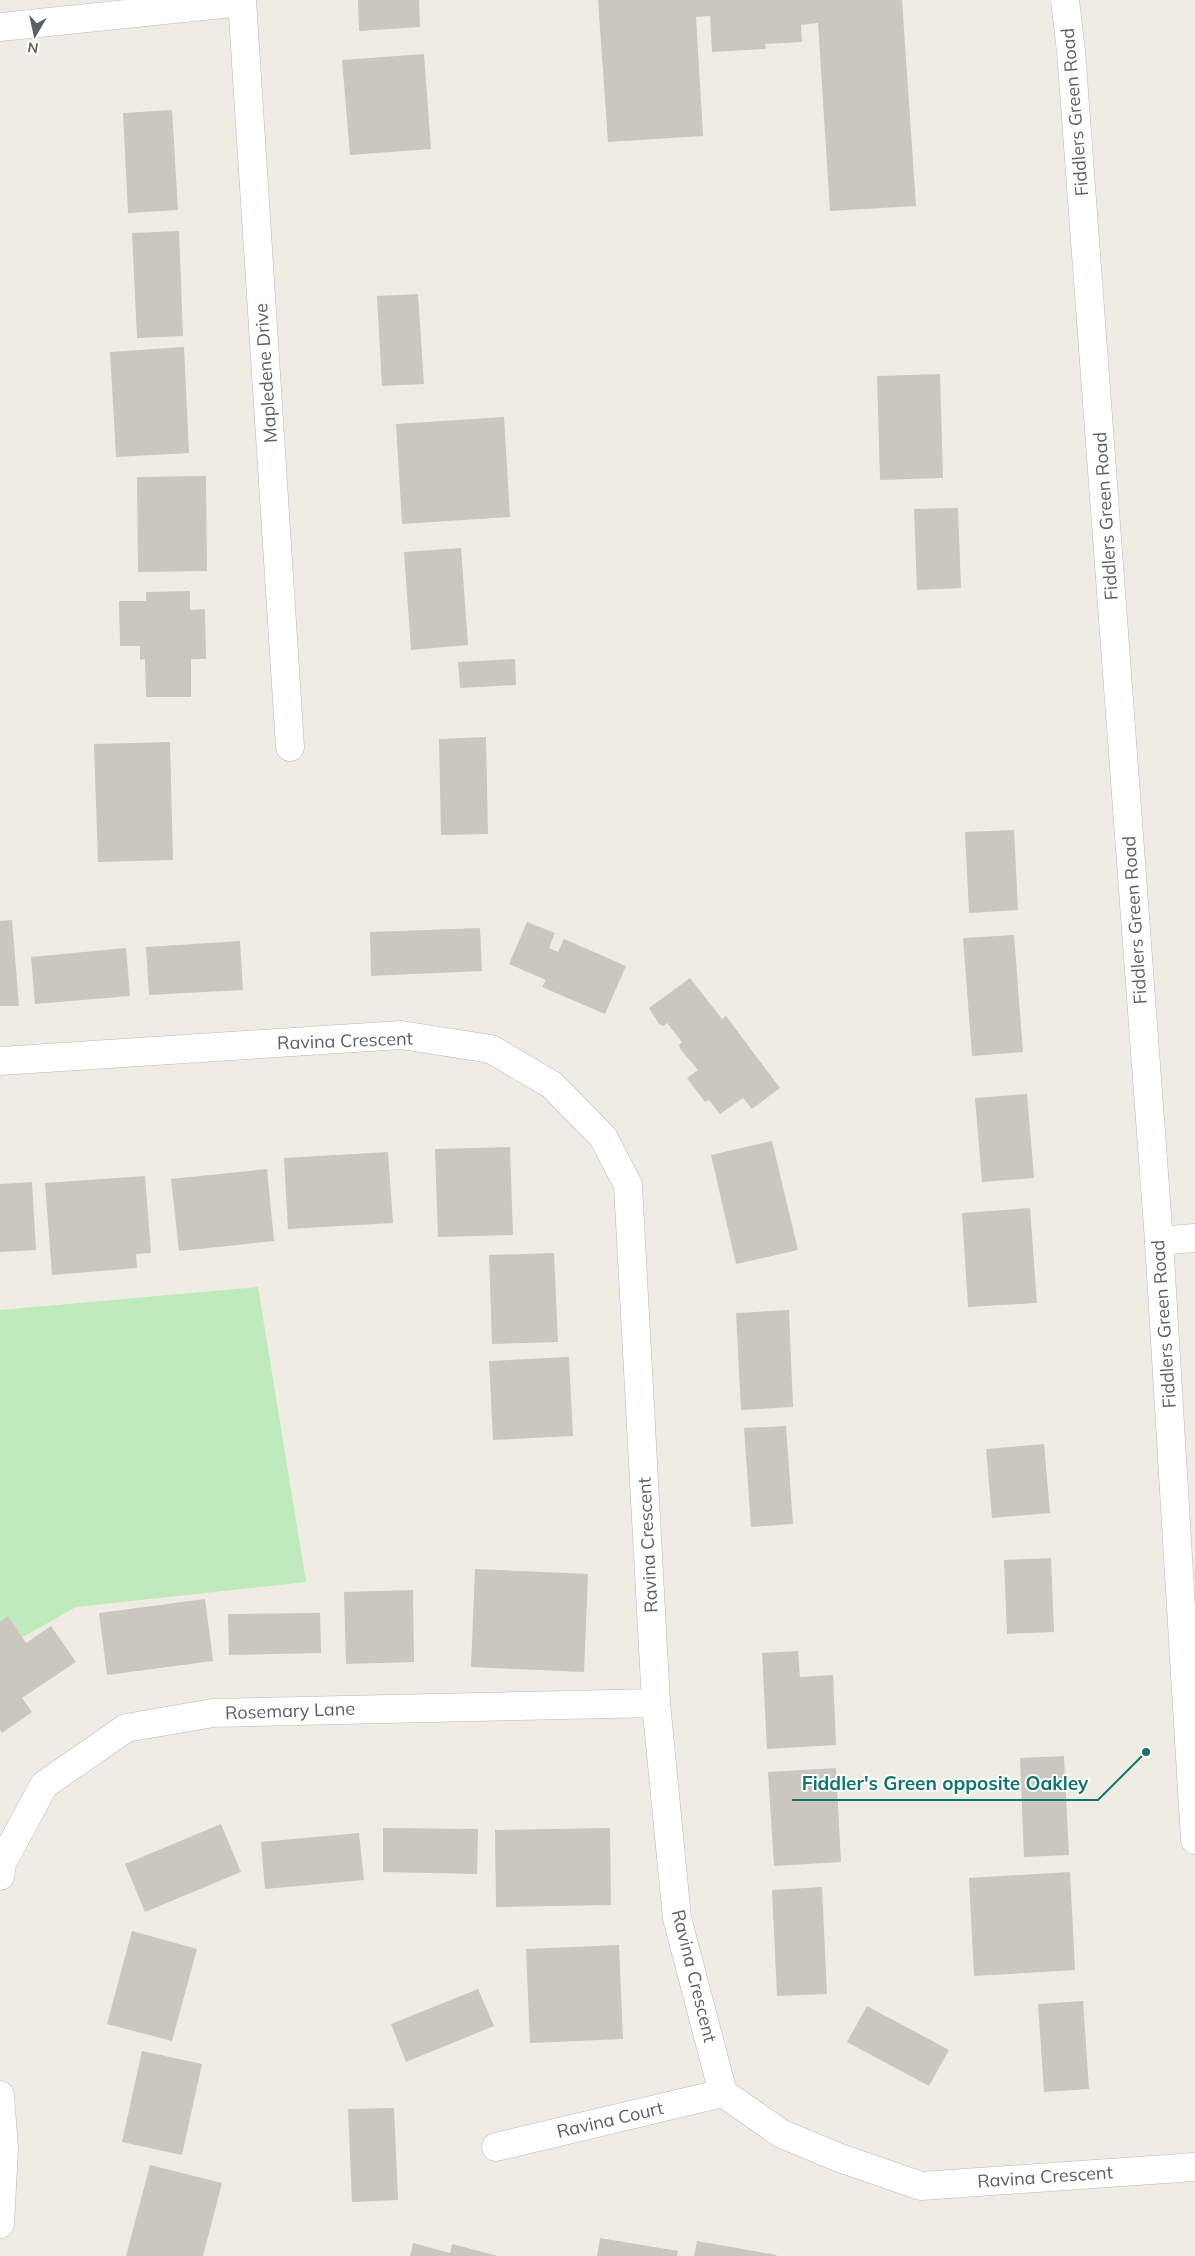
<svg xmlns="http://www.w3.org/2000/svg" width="1195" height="2256" viewBox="0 0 1195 2256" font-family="Mulish,sans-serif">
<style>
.green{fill:#beeabd}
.building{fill:#cbc7c0}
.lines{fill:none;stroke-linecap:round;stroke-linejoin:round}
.street-casing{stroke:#b6babf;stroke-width:29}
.secondary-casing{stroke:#b6bbc1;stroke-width:29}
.street{stroke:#fff;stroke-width:28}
.secondary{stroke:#fff;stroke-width:28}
.labels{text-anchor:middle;stroke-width:4;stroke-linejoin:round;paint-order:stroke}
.street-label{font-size:18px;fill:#5b6065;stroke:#fff}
.leader{fill:none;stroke:#0f766e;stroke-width:2}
.callout-dot{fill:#0f766e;stroke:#fff;stroke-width:2}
.callout-label{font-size:19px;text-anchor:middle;font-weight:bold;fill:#0f766e;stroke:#fff;stroke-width:4;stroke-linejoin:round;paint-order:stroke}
</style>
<rect width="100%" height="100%" fill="#efece3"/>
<path class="green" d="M258,1287L306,1582L76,1607L0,1650V1310Z"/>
<path class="building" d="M358,0H419L420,27L359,31Z
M598,0H902L916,206L830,211L818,23L801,25L802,42L765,44L766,49L712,52L710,16L696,17L703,136L608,142Z
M424,54L431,149L350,155L342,60Z
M172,110L178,210L128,213L123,113Z
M179,231L183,336L137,338L132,233Z
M418,294L424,384L382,386L377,296Z
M184,347L189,453L116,457L110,352Z
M940,374L943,478L880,480L877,376Z
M504,417L510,517L402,524L396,424Z
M206,476L207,571L138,572L137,477Z
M958,508L961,588L917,590L914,509Z
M461,548L468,645L411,650L404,552Z
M190,591V610L205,609L206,659H191V697H146L145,659L140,660V646H120L119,601H146V592Z
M515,659L516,685L460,688L458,662Z
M486,737L488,834L441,835L439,739Z
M170,742L173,860L98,862L94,744Z
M1014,830L1018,910L969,913L965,832Z
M12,920L19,1006H0V921Z
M527,922L555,933L549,948L558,952L564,939L626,966L605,1014L542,987L546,980L509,964Z
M480,928L482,971L371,976L370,932Z
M1014,935L1023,1052L972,1056L963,938Z
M240,941L243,990L149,995L146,947Z
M126,948L130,996L35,1004L31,957Z
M690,978L722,1019L726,1016L780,1088L752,1109L743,1098L720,1114L709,1100L705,1102L687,1078L698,1070L681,1050L679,1045L682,1042L667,1023L663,1026L659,1024L649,1008Z
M1027,1094L1034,1178L982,1182L975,1098Z
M772,1141L798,1250L736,1264L711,1155Z
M510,1147L513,1235L438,1237L435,1149Z
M388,1152L393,1223L288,1229L284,1158Z
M267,1169L274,1241L179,1251L171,1179Z
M145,1176L151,1253L136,1254L137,1268L52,1275L45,1183Z
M32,1182L36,1250L0,1252V1184Z
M1030,1208L1037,1303L968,1307L962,1213Z
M554,1253L558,1342L492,1344L489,1255Z
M789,1310L793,1407L741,1410L736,1313Z
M569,1357L573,1436L493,1440L489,1361Z
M786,1426L793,1524L751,1527L744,1428Z
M1044,1444L1050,1513L992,1518L986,1449Z
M1051,1558L1054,1632L1007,1634L1004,1560Z
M475,1569L588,1574L584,1672L471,1667Z
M413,1590L414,1662L346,1664L344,1592Z
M205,1599L213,1661L107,1675L99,1613Z
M320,1613L321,1653L229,1655L228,1614Z
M8,1616L26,1643L51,1626L76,1662L22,1698L32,1712L2,1733L0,1730V1622Z
M798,1651L800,1677L833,1675L836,1745L767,1749L762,1653Z
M1064,1756L1069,1855L1024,1857L1020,1758Z
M836,1768L841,1862L774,1866L768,1772Z
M221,1824L241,1872L145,1912L125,1864Z
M383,1828L478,1829L477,1874L383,1872Z
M610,1828L611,1905L496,1907L495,1830Z
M359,1833L364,1880L265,1889L261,1842Z
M1070,1872L1075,1970L974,1976L969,1878Z
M822,1887L827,1994L777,1996L772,1890Z
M132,1931L197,1949L172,2041L107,2024Z
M619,1945L623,2039L530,2043L526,1949Z
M478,1989L494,2026L406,2062L391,2024Z
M1083,2001L1089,2089L1044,2092L1038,2004Z
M867,2006L949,2050L929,2086L847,2042Z
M142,2051L202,2064L182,2155L122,2142Z
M394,2108L398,2200L352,2202L348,2109Z
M150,2165L222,2183L203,2256H126Z
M600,2238L678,2251L677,2256H597Z
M697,2241L777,2255L776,2256H694Z
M413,2243L450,2253L452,2244L498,2256H410Z"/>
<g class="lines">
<defs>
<path id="street" d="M242,0L290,747
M0,27L242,2
M0,1061L401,1035L491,1049L552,1085L603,1137L628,1185L656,1703L677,1918L723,2093L782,2134L840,2158L921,2186L1195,2167
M1159,1241L1195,1238
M0,1876L2,1863L44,1785L126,1728L213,1713L656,1703
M0,2095L4,2149L0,2224
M496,2147L723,2093"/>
<path id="secondary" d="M1065,0L1071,51L1159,1241L1195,1840"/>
</defs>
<use href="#street" class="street-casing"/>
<use href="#secondary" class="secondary-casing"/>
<use href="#street" class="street"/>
<use href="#secondary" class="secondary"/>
</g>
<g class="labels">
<g class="street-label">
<text transform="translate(1075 112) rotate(-95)" y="6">Fiddlers Green Road</text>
<text transform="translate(266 373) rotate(-94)" y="6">Mapledene Drive</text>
<text transform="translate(1106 516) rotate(-94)" y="6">Fiddlers Green Road</text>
<text transform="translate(1135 920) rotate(-94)" y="6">Fiddlers Green Road</text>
<text transform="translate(345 1041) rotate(-2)" y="6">Ravina Crescent</text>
<text transform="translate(1164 1324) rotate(-94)" y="6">Fiddlers Green Road</text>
<text transform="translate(648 1545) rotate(-93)" y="6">Ravina Crescent</text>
<text transform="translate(290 1711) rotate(-2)" y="6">Rosemary Lane</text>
<text transform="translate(694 1976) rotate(76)" y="6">Ravina Crescent</text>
<text transform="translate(610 2120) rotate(-13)" y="6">Ravina Court</text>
<text transform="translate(1045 2177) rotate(-4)" y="6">Ravina Crescent</text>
</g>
</g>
<path class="leader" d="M1146 1752L1098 1800H792"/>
<circle class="callout-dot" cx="1146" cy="1752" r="5"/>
<g class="callout-label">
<text x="945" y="1790">Fiddler's Green opposite Oakley</text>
</g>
<g transform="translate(35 35) rotate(189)" stroke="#ffffff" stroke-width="4" paint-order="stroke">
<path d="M0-4L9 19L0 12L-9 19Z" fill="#5b6065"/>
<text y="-8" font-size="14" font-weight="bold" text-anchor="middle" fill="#5b6065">N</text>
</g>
</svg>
